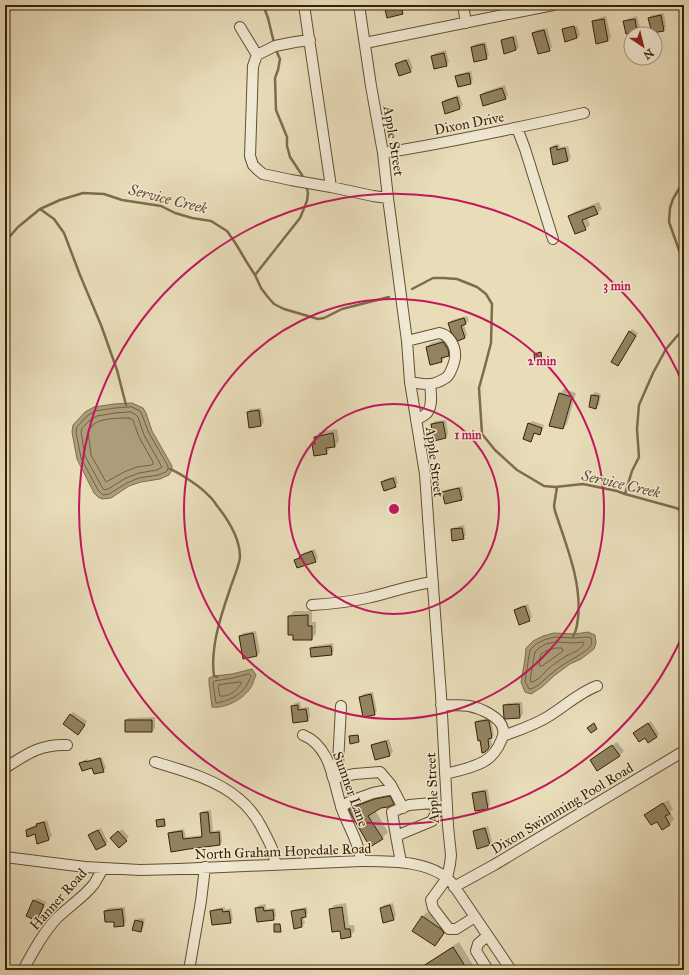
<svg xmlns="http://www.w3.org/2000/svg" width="689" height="975" viewBox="0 0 689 975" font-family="'IM FELL Great Primer',serif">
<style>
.water{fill:#ac9d7b;stroke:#7d6c4b}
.shadow{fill:#0003}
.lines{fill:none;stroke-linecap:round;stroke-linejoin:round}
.shore{stroke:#72603e;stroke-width:1}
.stream{stroke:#7d6c4b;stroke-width:2.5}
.building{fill:#938361;stroke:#372202}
.minor-casing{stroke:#635030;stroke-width:12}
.minor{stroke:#f0e8d2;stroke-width:10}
.ring{fill:none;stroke:#c2185b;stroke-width:2}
.labels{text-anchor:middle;stroke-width:3;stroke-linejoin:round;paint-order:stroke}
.street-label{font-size:14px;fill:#372202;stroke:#f0e8d2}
.water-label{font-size:15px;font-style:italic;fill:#604d2c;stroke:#f0e8d2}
.centre{fill:#c2185b;stroke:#f0e8d2;stroke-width:2}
.ring-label{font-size:12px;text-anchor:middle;font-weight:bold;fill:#c2185b;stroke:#f0e8d2;stroke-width:3;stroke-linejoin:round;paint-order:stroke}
</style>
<rect width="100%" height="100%" fill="#e8dcb9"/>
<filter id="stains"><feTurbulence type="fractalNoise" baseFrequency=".005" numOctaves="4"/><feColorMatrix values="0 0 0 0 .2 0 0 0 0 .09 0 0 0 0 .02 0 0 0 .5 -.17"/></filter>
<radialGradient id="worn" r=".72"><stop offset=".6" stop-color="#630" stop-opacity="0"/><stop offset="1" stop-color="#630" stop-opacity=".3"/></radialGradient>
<path class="water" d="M132,403L143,408L146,413L152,431L172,466V470L169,475L160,479L141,482L129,486L111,498L102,499L98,497L94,493L77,459L72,432L73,425L85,412L94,407L114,404Z
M588,632L595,635L596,643L594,649L581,659L570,664L555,675L542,687L531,694L525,692L521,682L525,659L526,648L533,641L543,636L554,633L575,634Z
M252,669L256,675C254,679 253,684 251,687C244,699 225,709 212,707L209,683V678L214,676L232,674Z"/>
<path class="shadow" d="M386,5H404L405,10L402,13Z
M664,13L666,27L664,30L649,18L652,15Z
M606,16L611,37L608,40L597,42L593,22L596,19Z
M637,16L640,27L637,30L626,33L624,22L627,19Z
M577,26L580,35L577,38L563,29L565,27V29Z
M547,28L552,47L549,50L533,33L536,30Z
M516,35L519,47L516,50L502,40L505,38Z
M486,42L489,55L486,58L472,47L475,44Z
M446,50L449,62L446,65L432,56L435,53Z
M409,58L413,68L410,71L396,64L399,62Z
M471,71L473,80L471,83L457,77L459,74Z
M505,85L508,95L505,98L481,95L484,92Z
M459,95L463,105L460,108L443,102L446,99Z
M559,144L560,147L568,146L571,158L568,161L551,148L554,145Z
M599,202L602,209L597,213L587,217L590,225L585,229L569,217L574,212Z
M467,316L469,321L466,323L464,324L467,335L464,338L449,323L452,320Z
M632,329L638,333L621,362L618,365L629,332Z
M448,338L453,351L448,355L446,356L442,361L427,347L431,343Z
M564,389L576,393L567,424L563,428L559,394Z
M595,392L601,394L599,405L596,408L592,395Z
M261,408L264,422L261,425L248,412L250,409Z
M446,420L448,434L446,437L432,424L435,421Z
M532,421L544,425L542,431L540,433L535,432L533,438L530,441L529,424Z
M337,429L339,441L335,446H330L331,448L326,453L313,445L316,441L315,437L320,432Z
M396,476L398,483L395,486L382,482L385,479Z
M462,486L464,497L461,499L443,492L446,490Z
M464,525L466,535L463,538L452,530L455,527Z
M315,549L318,558L315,561L296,560L303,553Z
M528,604L532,617L529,620L515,610L518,607Z
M294,611H312V622H316V634L311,639L289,616Z
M256,631L260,652L257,655L240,636L243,633Z
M333,643L334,651L331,654L311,649L314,646Z
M373,692L377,711L374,714L360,697L363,694Z
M300,702L301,708L309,707L310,717L307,720L292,706L295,703Z
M522,702L523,714L520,717L504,705L507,703Z
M73,712L87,721L81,731L71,715Z
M155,717V728L152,731L126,720L129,718Z
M490,718L491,719L494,735L491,738L492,745L485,751L476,722L478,720Z
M651,721L659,734L657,736H645L634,733Z
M389,739L393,752L390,755L376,759L373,745L375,743Z
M617,742L624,751L619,756L591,761L596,756Z
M102,757L106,768L103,771L93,767L81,763L83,761L88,759L89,761Z
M488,789L490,805L488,808L473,794L476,791Z
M683,790H684V804L679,795Z
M396,791L399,797L393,803L381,807L375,810L388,832L382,838L351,810L357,804L364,800Z
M668,800L673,809L670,812L674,819L670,824L662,829L657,820L645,815L650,811Z
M211,810L213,831L221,830L222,842L219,844L189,848L169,833L172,831L184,829L186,837L203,835L201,814L204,811Z
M165,818L166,824L165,825L157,820L158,819Z
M47,820L52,836L49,839L38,843L35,833L27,830L30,827L37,825L40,822Z
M488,826L492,842L489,844L474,832L477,829Z
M101,828L108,842L105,844L89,835L92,832Z
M122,829L129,837L119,847L112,838Z
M37,898L46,902L39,917L36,920L34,901Z
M346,903L349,925H354L355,931L350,936L341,930L330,910L334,905Z
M393,903L396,916L393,919L381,908L384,905Z
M266,904V909L275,908L276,916L273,919L256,908L259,905Z
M125,907L126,922L123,925L115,921L105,911L108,908Z
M225,907V910L231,908L233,919L230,922L211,912L214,909Z
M307,907L308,913L305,916H303L305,923L302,926L292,912L295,909Z
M427,912L445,925L448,928L440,940L435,945L422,917Z
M139,918L145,919L143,928L140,931L136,921Z
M459,942L476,970H418L427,963Z"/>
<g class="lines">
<path class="shore" d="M132,407L140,411L142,415L149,433L168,466V469L166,472L158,475L139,478L127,483L109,494L103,495L98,490L81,458L76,432L77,427L87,416L95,411L115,408Z
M131,412L136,415L138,417L144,435L162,467L157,470L139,473L126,478L108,489L104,490L102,487L85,456L81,432L82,428L90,420L97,416L115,413Z
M129,418L133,420L139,437L153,462V464L152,465L137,467L124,472L106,482L91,455L88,431C90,429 92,426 94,424C102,418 119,418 129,418Z
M555,637L575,638L587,637L591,638C592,642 592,644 590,647C584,653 576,657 569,661C560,666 552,673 544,680C540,684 534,689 529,689L525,681L530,650L536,644L544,640Z
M555,642L575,643L583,642L584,644C580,650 573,653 566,656C560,660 554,664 548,669C543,674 538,681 531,682L530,680L535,652L539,648L546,644Z
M556,648H562L563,651L542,666H540L539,664L541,654L548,650Z
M249,674L251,676C244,694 235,698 218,703H216L213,683L214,681L233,678Z
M239,682H241V684C236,691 229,697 220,696L218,687L219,685Z"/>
<path class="stream" d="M263,5L268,18L274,43
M275,48L280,59L278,70L275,78L276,110L287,137V146L290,157L302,175L303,178
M684,185L680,187L673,199L670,208L669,222L684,264
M40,209L54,219L64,233L80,275L101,325L117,370L126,405
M5,242L18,227L40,209L60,200L83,193L104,194L122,200L161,206L175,213L192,218L211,221L227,231L236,244L246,261L255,275L261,288L267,296L274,304L284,309L318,319L324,318L342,309L389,297
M255,275L300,218L307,201L308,193L306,185
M412,289L433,278H443L457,279L477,287L486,294L492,304L491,343L485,366L479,388L482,434L495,450L517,470L544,486L555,487L583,484L617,491L625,494L676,508L684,511
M170,469C180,473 201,487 208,495C212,498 215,503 218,507C229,521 240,538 240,557C239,567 233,579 230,589C221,615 210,648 214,676L217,677
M557,487L554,506L555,511C566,545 582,582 578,618C577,624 577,631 573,636
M625,494L632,471L639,457L637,429L639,405L653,373L666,349L684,328"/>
</g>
<path class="building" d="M384,5H400L403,14L387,18Z
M661,15L664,31L652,33L648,18Z
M604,19L608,41L596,44L592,21Z
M635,19L637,31L626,34L623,21Z
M574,26L577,38L565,42L562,29Z
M544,30L550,51L538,54L532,33Z
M513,37L516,50L504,54L501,40Z
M484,44L487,59L474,62L471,47Z
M444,53L447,66L434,69L431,56Z
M406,60L411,72L399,76L395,64Z
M469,73L471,84L458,87L455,76Z
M502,88L506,99L483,106L480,95Z
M457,97L460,109L445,114L442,102Z
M557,146V150L565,148L568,161L553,165L550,148Z
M594,206L598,214L582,220L586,230L575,234L568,216Z
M464,318L466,324L461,326L465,338L458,341L451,332L448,323Z
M629,331L636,336L618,366L611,362Z
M443,342L448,349L449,356L441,358L442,362L430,365L426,347Z
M541,352L542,360L535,361L534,354Z
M559,393L572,397L563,429L549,426Z
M591,395L599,396L596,409L589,407Z
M259,410L261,426L249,428L247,412Z
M443,422L446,438L434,441L431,424Z
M528,423L542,428L540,435L534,433L531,442L523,439Z
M333,433L335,447L326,448L327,454L314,456L312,444H315L314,437Z
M393,478L396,487L384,491L381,482Z
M459,488L462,500L445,504L442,492Z
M462,528L464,539L452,541L451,529Z
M312,551L316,562L297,568L294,560L300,558L299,556Z
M525,606L530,621L519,625L514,610Z
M308,615V626H312V640H293V635H288V616Z
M253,633L257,656L243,659L239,636Z
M331,646L332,655L311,657L310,648Z
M371,694L375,715L363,717L359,697Z
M519,704L520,718L505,719L504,718L503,705Z
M298,705V710L306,709L308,721L293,723L291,706Z
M70,714L85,725L78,735L63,724Z
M125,720H152V732H125Z
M487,720L489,721L492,738L488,739L489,748L485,752L482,753L480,740L478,741L475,722Z
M594,723L597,729L591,733L587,728Z
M648,723L657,737L648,743L645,738L639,742L633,733Z
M358,735L359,742L350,744L349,736Z
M386,741L390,756L375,760L371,745Z
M612,745L620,756L597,771L590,760Z
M100,758L104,772L94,774L92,768L82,771L79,763L86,761V762Z
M485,791L488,809L475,811L472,793Z
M390,796L394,804L388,807L381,808L368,816L383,839L370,847L352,816L349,810L356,806L375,799Z
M663,803L670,814L665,816L670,825L662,830L657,822L651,825L644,815Z
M208,812L210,833L219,832L220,845L189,849L171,852L168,833L182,831L183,839L202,837L200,813Z
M164,819L165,826L157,827L156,820Z
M44,822L49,840L37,844L35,834L27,837L26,830L37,826L36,824Z
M485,828L490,845L477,849L473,831Z
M98,830L106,845L96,850L88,835Z
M118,831L127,841L119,848L110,838Z
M33,900L44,905L37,921L26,916Z
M390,905L394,920L383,923L380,908Z
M263,907L264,911L273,910L274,920L257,922L255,908Z
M342,907L345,929H350L351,937L341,939L340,931L332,932L329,909Z
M122,909L124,926L114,927V922H105L104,911Z
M222,909L223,912L229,911L231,923L212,925L210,911Z
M305,909L306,917L301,918L302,927L294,929L291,911Z
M422,916L441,929L444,933L435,946L412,931Z
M135,920L143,922L141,932L132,930Z
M274,924H280L281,932H274Z
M453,947L465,966V967L467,970H417Z"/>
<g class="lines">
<defs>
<path id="minor" d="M304,5L331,187
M359,5L371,86L383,153L388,198L407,341L410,382L425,474L429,532L441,695L448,826L451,855L450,864L447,878L431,900L433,908L449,929H456L475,917
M463,5L466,23
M240,27L257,55
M310,40L295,42L275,46L257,55L253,66L250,156L253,165L258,170L263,174L291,180L331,187L373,196L388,198
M365,43L553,5
M517,128L525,149L553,239
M383,153C451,142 517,128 584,113
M407,341L439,333C448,334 455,345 455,354C456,359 451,373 447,377C444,379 439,382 435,383C428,386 418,383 410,382
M416,420C419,418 424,416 427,413C433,406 431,393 430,384
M312,605C330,604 349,602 367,598C389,593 410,585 433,582
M441,705C450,705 460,705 469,706C480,708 501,717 503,729C504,733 503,737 501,741C498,749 491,758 483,762C472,768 458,771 445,774
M303,735C332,747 333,783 342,809C348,826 359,842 361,861
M503,736C519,730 535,725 549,716C565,706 580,692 597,686
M155,762C182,770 218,780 239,799C249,807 257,818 263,830C270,844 274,849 275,864
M5,768C27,754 40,744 67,745
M332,775L337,772L338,764L341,706
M333,778L355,774L380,772L391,785L403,808
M341,807L351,801L373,793L393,789
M396,836L392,812L409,805L432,803L437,811
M5,857L85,867L140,870L179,869L361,861C390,861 431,860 452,883L511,970
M401,862L396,836L432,821L437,811L447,809
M454,887L494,865L684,751
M487,936L478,944L476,951L488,970
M23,970C33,952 43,933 57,918C68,907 84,897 94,884C97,879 100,874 103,868
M189,970L201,901L205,867"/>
</defs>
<use href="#minor" class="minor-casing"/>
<use href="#minor" class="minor"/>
</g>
<g class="ring">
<circle cx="394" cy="509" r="105"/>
<circle cx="394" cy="509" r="210"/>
<path d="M684 632A315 315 0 1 1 684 386"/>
</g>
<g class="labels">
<g class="street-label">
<text transform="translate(469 123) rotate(-11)" y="5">Dixon Drive</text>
<text transform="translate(394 141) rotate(81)" y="5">Apple Street</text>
<text transform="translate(435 462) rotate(83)" y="5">Apple Street</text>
<text transform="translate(432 788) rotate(-93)" y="5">Apple Street</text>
<text transform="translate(351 789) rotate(70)" y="5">Sumner Lane</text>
<text transform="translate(562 808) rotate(-31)" y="5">Dixon Swimming Pool Road</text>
<text transform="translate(283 851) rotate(-2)" y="5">North Graham Hopedale Road</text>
<text transform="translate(58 899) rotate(-48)" y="5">Hanner Road</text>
</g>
<g class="water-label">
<text transform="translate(168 199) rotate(14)" y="5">Service Creek</text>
<text transform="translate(621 484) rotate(13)" y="5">Service Creek</text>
</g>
</g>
<circle cx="394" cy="509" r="6" class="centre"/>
<g class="ring-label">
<text x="617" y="290">3 min</text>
<text x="542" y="365">2 min</text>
<text x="468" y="439">1 min</text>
</g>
<rect width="689" height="975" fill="none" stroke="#e8dcb9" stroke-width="20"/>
<rect x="6" y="6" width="677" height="963" fill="none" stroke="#372202" stroke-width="2"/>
<rect x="10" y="10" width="669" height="955" fill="none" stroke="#372202"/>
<g transform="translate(643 46) rotate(145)"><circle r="19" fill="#f0e8d2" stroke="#a6997f"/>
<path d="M0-3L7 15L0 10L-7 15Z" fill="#8f2418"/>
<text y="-6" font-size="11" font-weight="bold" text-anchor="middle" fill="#372202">N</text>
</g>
<rect width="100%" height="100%" filter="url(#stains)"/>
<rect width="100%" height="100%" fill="url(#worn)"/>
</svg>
